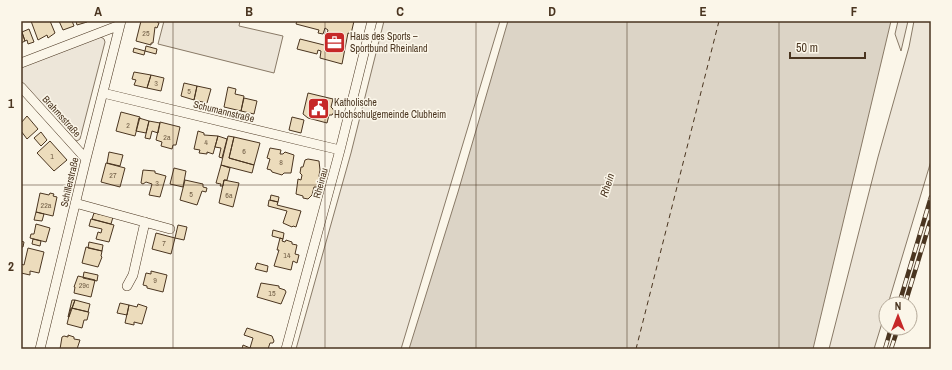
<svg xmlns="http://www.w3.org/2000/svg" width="952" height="370" viewBox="0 0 952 370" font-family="'Archivo Narrow',sans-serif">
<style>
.green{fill:#ede6d9;stroke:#887966}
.water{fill:#dcd4c6;stroke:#887966}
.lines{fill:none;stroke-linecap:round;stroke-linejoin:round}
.ferry{stroke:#4a3520;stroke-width:1;stroke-dasharray:5 4;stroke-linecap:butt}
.building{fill:#ecdcbc;stroke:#4a3520}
.minor-casing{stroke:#4a3520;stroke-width:10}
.minor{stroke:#fbf6e9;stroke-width:9}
.rail-casing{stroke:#4a3520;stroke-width:4.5}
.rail{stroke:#fbf6e9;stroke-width:3;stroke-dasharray:9;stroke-linecap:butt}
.grid{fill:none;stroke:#4a3520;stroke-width:1;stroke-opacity:0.55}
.labels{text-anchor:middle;stroke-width:3;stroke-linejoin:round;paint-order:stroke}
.number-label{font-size:8px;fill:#725f47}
.poi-label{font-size:10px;fill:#4a3520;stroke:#fbf6e9;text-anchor:start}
.street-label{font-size:10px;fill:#4a3520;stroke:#fbf6e9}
.water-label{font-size:11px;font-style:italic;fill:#4a3520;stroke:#fbf6e9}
.neatline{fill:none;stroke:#4a3520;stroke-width:1.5}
.grid-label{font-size:13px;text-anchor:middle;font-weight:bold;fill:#4a3520}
</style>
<rect width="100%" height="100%" fill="#fbf6e9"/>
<path class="green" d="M164,21H240L239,26L283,36L274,73L158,44Z
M384,21H500L401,349H296L351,153Z
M898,21H908L901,51L895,34Z
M914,21H931V161L888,304H886V310L874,349H829L878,157L909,47Z
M101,37L104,39L105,42L80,139L77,141L75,140L21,82V67L97,38Z"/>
<path class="water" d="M508,21H891L813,349H409L458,192Z"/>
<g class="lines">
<path class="ferry" d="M636,349L719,21"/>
</g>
<path class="building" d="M31,21H50L55,33L48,38L47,35L38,40Z
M59,21H72L74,26L63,30Z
M76,21H86L87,22L77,25Z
M141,21H157V22L159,23L157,28L155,27L153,43H151V45L136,41Z
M297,21H354L351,34L348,33L342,64L320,58L321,51L318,50L317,54L297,49L300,39L324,45L328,30L325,28L323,34L318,33L319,30L296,24Z
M29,29L34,42L28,44L27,40L25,41L22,32Z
M21,30L25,41L21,43Z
M146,46L157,49L156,54L145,51Z
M134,48L145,51L144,55L133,52Z
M134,72L151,75L147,88L134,85L136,80L132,79Z
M151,75L164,78L161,91L147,88Z
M184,83L197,86L194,100L181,96Z
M197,86L211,89L207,103L194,100Z
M228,87L236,89L235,94L244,96L241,111L224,107Z
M308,93L333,99L331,107L333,109L334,112L332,115H329L327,123L308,118L303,114Z
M244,98L257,101L254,114L241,111Z
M121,112L140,117L135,136L116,131Z
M27,116L38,129L27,139L21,131V123Z
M292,117L304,120L301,133L289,130Z
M139,118L149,121L146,133L136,131Z
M149,121L160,123L158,133L152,131L150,139L145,138Z
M160,122L180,127L176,145H173L172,149L161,146L162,142L156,140Z
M198,131L204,133V135L218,136L213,154L207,152V154L199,153L200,150L194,149Z
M41,132L47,140L41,146L34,138Z
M218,136L227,139L222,158L219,157L221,148L215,147Z
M228,136L234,137L229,158L254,165L252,173L221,165Z
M234,137L260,143L254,165L229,158Z
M50,141L67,160L54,171L37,153Z
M270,148L281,150L280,154H283L285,152L294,155L291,173H284L282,175L272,172L271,170L267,169L270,159L267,158Z
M109,152L123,155L120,166L107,163Z
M308,159L319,161L320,170L319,176L320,178L317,187H314L312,195L308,199L303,198V196L296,194L298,179L301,180L302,175L300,173L301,167H303L305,160Z
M106,163L125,168L120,187L101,182Z
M221,165L230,168L227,180H224L223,186H220L221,184L216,183Z
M174,168L186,171L183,187L170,184Z
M143,170L155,171V173L166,176L160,197L149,195L152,184L146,182L143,184L141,183Z
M185,180L203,184V187L207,188L206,192L202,191L197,205L180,200Z
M224,180L239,183L233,207L219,203Z
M40,193L49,195L50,193L54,194L53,196L57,197L53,216L36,212Z
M271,195L279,197L278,202L270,200Z
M269,200L278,202L277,205L301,211L296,227L293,226L292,227L283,223L287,211L268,206Z
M36,212L44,214L42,221L34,220Z
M94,213L113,217L111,224L92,219Z
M91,219L114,225L109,242L96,239L98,232L101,233L102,229L89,226Z
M36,224L50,228L46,242L30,238L31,234H34Z
M178,225L187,227L184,240L175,238Z
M273,230L284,233L283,239L272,236Z
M156,233L175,238L171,254L152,249Z
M280,238L283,239L282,241L285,242L286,240L292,242V244L297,245L295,254L299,255L297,263L293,261L291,270L274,266L279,250H277Z
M33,239L41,241L40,246L32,244Z
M21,241L24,242L23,247H21Z
M89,242L103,245L102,251L88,248Z
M86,247L102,251L101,256L102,257L98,267L82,263Z
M28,248L44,252L39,273L30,271V275L21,273V264L24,265Z
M257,263L268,266L267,272L255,269Z
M151,271L167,275L163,292L147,288V286L143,285L146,273L151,274Z
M84,272L98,275L97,281L83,278Z
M78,276L95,280L91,297L74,293L75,287H74Z
M261,283L279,286V288L285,290L286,292L281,304L257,297Z
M72,300H75L69,317H68Z
M75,300L90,304L88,312L72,308Z
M120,303L129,305L127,315L117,313Z
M138,304L147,307L142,324L134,322V325L125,323L129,305L137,307Z
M71,308L89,312L87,320H84L82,328L67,324Z
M247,328L272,336L274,341L273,343H270L268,349H254L250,348L253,338L244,335Z
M68,335L74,337V339L80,340L77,349H60L62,337L64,336L68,337Z
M243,345L250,348L254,349H242Z"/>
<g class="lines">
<defs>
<path id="minor" d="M21,63L120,25
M21,87L86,159
M103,93L340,150
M75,203L170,229
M127,286L133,275L145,222
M40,349L86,159L121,21
M286,349L340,150L372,21"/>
</defs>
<use href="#minor" class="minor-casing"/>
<use href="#minor" class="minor"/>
<defs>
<path id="rail" d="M899,304L931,197
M905,304L930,222
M885,349L891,328
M891,349L898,328"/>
</defs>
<use href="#rail" class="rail-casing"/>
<use href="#rail" class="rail"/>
</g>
<path class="grid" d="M173,21V349M325,21V349M476,21V349M627,21V349M779,21V349M21,185H931"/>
<defs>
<symbol id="office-square" viewBox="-11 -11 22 22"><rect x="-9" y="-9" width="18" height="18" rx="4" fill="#c62828" stroke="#fbf6e9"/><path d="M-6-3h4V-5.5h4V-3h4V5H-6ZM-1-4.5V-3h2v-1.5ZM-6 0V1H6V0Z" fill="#fff"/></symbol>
<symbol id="civic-square" viewBox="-11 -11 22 22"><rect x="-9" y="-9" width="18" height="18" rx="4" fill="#c62828" stroke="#fbf6e9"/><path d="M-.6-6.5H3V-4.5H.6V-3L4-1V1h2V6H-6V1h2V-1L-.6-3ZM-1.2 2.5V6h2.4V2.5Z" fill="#fff"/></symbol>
</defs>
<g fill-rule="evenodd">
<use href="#office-square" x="322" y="30" width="25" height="25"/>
<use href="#civic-square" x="306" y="96" width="25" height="25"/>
</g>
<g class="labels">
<g class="number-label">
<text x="146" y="36">25</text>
<text x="156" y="86">3</text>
<text x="189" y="94">5</text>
<text x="128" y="128">2</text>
<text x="167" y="140">2a</text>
<text x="206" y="145">4</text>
<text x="244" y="154">6</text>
<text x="52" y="159">1</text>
<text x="281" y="165">8</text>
<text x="113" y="178">27</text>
<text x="157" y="186">3</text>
<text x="191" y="197">5</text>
<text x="229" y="198">6a</text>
<text x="46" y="208">22a</text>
<text x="164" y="246">7</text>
<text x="287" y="258">14</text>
<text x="155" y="283">9</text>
<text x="84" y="288">29c</text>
<text x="272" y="296">15</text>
</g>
<g class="poi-label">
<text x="350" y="40">Haus des Sports –<tspan x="350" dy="12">Sportbund Rheinland</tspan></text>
<text x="334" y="106">Katholische<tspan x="334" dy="12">Hochschulgemeinde Clubheim</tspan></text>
</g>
<g class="street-label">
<text transform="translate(224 111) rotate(14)" y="4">Schumannstraße</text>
<text transform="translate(62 116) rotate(48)" y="4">Brahmsstraße</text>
<text transform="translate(69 182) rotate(-77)" y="4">Schillerstraße</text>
<text transform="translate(320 183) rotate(-75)" y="4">Rheinau</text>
</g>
<g class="water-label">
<text transform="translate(607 185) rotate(-72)" y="4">Rhein</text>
</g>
</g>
<rect width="952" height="370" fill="none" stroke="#fbf6e9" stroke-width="44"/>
<g transform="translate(898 316)"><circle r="19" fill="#fbf6e9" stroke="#b4a999"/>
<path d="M0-3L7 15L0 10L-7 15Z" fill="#c62828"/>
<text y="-6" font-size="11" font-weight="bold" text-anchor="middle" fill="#4a3520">N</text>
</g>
<path d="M790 52v6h75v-6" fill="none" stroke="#4a3520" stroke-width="2"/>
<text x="796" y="52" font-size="12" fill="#4a3520" stroke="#fbf6e9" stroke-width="3" paint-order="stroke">50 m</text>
<rect x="22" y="22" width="908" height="326" class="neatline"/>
<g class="grid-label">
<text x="98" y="16">A</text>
<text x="249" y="16">B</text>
<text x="400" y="16">C</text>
<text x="552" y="16">D</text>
<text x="703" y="16">E</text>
<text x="854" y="16">F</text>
<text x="11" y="108">1</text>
<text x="11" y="271">2</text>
</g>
</svg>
